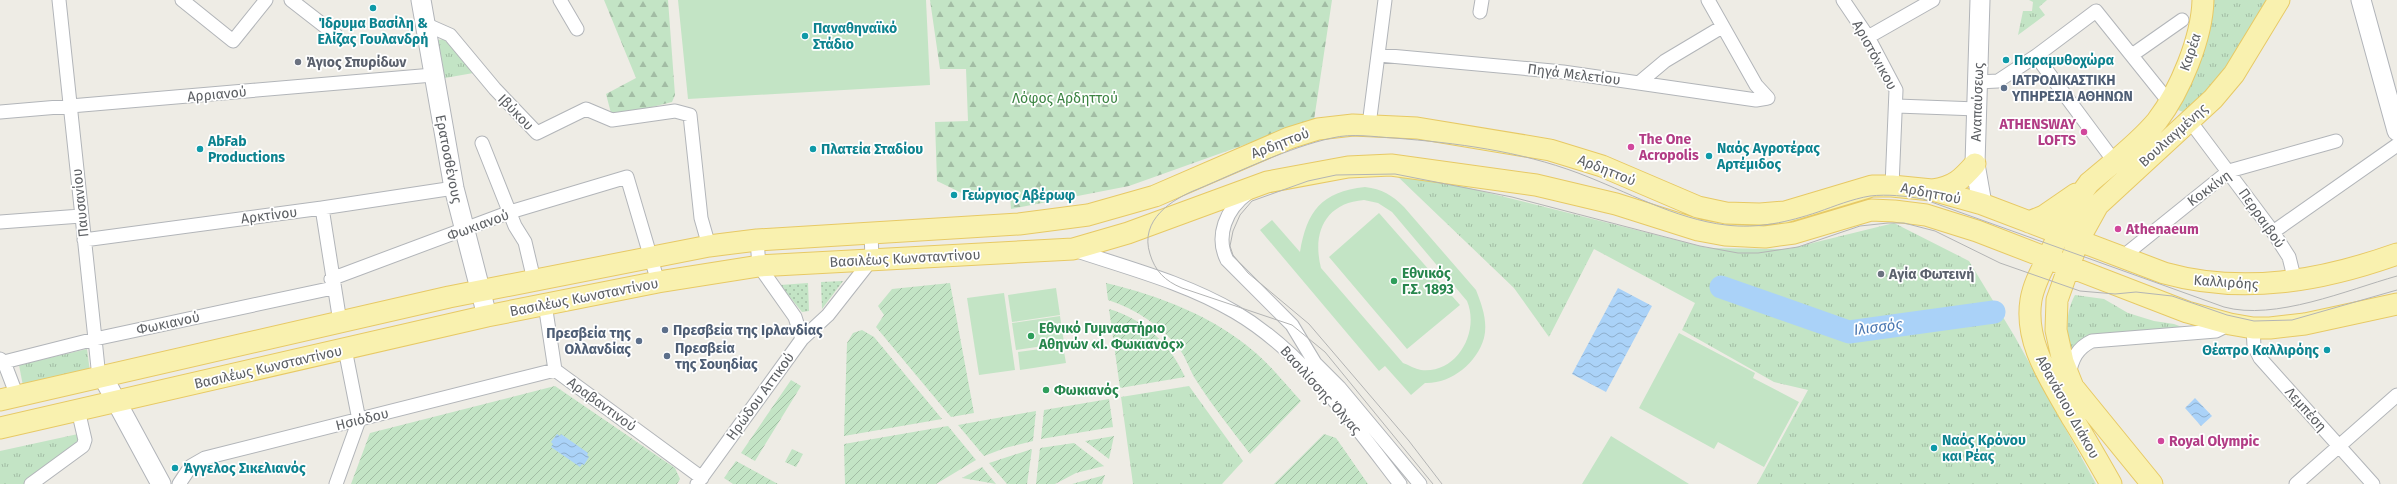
<svg xmlns="http://www.w3.org/2000/svg" width="2397" height="484" viewBox="0 0 2397 484" font-family="'Fira Sans',sans-serif">
<style>
.grass{fill:url(#grass-dots)}
.forest{fill:url(#forest-firs)}
.park{fill:url(#park-tufts)}
.garden{fill:url(#garden-furrows)}
.pitch{fill:#c3e4c5;fill-rule:evenodd}
.water{fill:url(#water-waves)}
.lines{fill:none;stroke-linecap:round;stroke-linejoin:round}
.river{stroke:#aad2f8;stroke-width:23}
.street-casing{stroke:#b2b5b9;stroke-width:15}
.secondary-casing{stroke:#b1b4b9;stroke-width:21}
.primary-casing{stroke:#e7c965;stroke-width:23}
.street{stroke:#fff;stroke-width:13}
.secondary{stroke:#fff;stroke-width:19}
.primary{stroke:#f9f1af;stroke-width:21}
.tram{stroke:#b3b4b4;stroke-width:1}
.culture-dot{fill:#0f9aa8;stroke:#fff;stroke-width:1.5}
.worship-dot{fill:#6b7280;stroke:#fff;stroke-width:1.5}
.service-dot{fill:#5c6f8a;stroke:#fff;stroke-width:1.5}
.hotel-dot{fill:#d1479c;stroke:#fff;stroke-width:1.5}
.leisure-dot{fill:#2e9e5b;stroke:#fff;stroke-width:1.5}
.labels{text-anchor:middle;stroke-width:3.5;stroke-linejoin:round;paint-order:stroke}
.culture-label{font-size:14px;font-weight:bold;fill:#0d838f;stroke:#fff;text-anchor:start}
.street-label{font-size:14px;fill:#5d6064;stroke:#fff}
.worship-label{font-size:14px;font-weight:bold;fill:#5b616d;stroke:#fff;text-anchor:start}
.service-label{font-size:14px;font-weight:bold;fill:#4e5e75;stroke:#fff;text-anchor:start}
.park-label{font-size:14px;fill:#3c8443;stroke:#fff}
.hotel-label{font-size:14px;font-weight:bold;fill:#b23c85;stroke:#fff;text-anchor:start}
.leisure-label{font-size:14px;font-weight:bold;fill:#27864d;stroke:#fff;text-anchor:start}
.water-label{font-size:15px;font-style:italic;fill:#4b78b2;stroke:#fff}
</style>
<defs>
<pattern id="grass-dots" width="8" height="8" patternUnits="userSpaceOnUse"><rect width="8" height="8" fill="#c3e4c5"/><path d="M2 2h.1M6 6h.1" fill="none" stroke="#a2bca4" stroke-width="1.8" stroke-linecap="round"/></pattern>
<pattern id="forest-firs" width="22" height="20" patternUnits="userSpaceOnUse"><rect width="22" height="20" fill="#c3e4c5"/><path d="M5 1l3.5 6h-7zM16 11l3.5 6h-7z" fill="#a2bca4"/></pattern>
<pattern id="park-tufts" width="24" height="20" patternUnits="userSpaceOnUse"><rect width="24" height="20" fill="#c3e4c5"/><path d="M3 7l-1-3M5 7V3M7 7l1-3M15 17l-1-3M17 17v-4M19 17l1-3" fill="none" stroke="#a2bca4"/></pattern>
<pattern id="garden-furrows" width="10" height="10" patternUnits="userSpaceOnUse"><rect width="10" height="10" fill="#c3e4c5"/><path d="M-1 1l2-2M0 10L10 0M9 11l2-2" fill="none" stroke="#a2bca4"/></pattern>
<pattern id="water-waves" width="16" height="10" patternUnits="userSpaceOnUse"><rect width="16" height="10" fill="#aad2f8"/><path d="M0 5q4-4 8 0t8 0" fill="none" stroke="#8eaecc"/></pattern>
</defs>
<rect width="100%" height="100%" fill="#eeece5"/>
<path class="grass" d="M843,281L822,309L821,282Z
M808,283L809,311L802,312L780,285Z"/>
<path class="forest" d="M604,0H668L675,95L672,102L612,117L606,94L636,78Z
M930,0H1332L1314,120L1129,186L1011,209L1010,196L974,199L937,181L935,122L968,121L966,69H940Z"/>
<path class="park" d="M2029,0H2047L2039,7L2045,15L2018,35L2023,11H2032L2033,2Z
M2214,0H2266L2242,42L2221,73L2186,113L2178,110C2196,73 2212,41 2214,0Z
M449,38L479,72L445,78L438,40Z
M1395,174L1465,187L1708,248L1788,249L1894,223L1969,261L2015,337L2096,484H1757L1808,390L1774,382L1682,330L1695,303L1594,249L1549,337L1514,288Z
M2075,295L2104,299L2128,313L2154,321L2174,324L2190,330L2188,334H2091L2069,351C2067,331 2065,313 2075,295Z
M87,349L90,372L23,386L19,365Z
M1189,386L1243,461L1222,484H1133L1121,397Z
M78,434L81,447L26,484H0V451Z"/>
<path class="garden" d="M950,283L974,413L951,417L876,327L884,315L878,306L892,289Z
M1106,283C1160,296 1214,316 1257,354C1273,368 1286,385 1301,401L1250,454C1231,429 1211,404 1194,377C1189,368 1186,358 1180,350C1162,326 1136,309 1108,300Z
M1109,309C1144,319 1170,344 1185,377L1120,388Z
M862,330L874,337L942,419L844,436L847,343L853,333Z
M791,380L801,386L755,461L741,453Z
M555,386L675,468L680,479L677,484H351L370,433Z
M1109,399L1113,427L1041,439L1044,410Z
M1036,411L1033,441L1005,448L984,456L958,425Z
M948,426L976,460L936,484H845L844,444Z
M1324,434L1336,438L1368,484H1274Z
M1114,436L1109,459L1085,441Z
M1074,443L1104,466L1076,473L1055,484H1036L1040,448Z
M792,449L803,454L796,467L785,462Z
M1032,449L1027,484H1007L989,463Z
M736,461L778,484H733L724,478Z
M982,467L996,484L962,478Z
M1105,475L1102,484H1072Z"/>
<path class="pitch" d="M678,0H926L930,85L688,99Z
M1365,187C1382,189 1392,195 1404,207L1476,290C1482,305 1488,322 1484,338C1477,363 1451,384 1425,383L1411,395L1385,366L1379,371L1260,230L1272,220L1300,252C1307,211 1321,192 1365,187ZM1364,200L1378,203L1392,212L1467,301C1480,332 1457,374 1421,370C1415,369 1409,365 1403,363L1321,268C1312,233 1325,203 1364,200Z
M1379,213L1460,305L1407,349L1329,257Z
M1056,288L1060,315L1012,322L1008,295Z
M1004,293L1015,370L979,375L967,298Z
M1060,316L1064,343L1016,350L1012,323Z
M1679,333L1755,373L1753,378L1799,402L1764,467L1718,442L1714,449L1639,408Z
M1063,346L1066,363L1020,370L1018,352Z
M1611,436L1689,484H1582Z"/>
<path class="water" d="M1618,288L1652,306L1606,392L1572,374Z
M2195,398L2212,416L2201,426L2185,408Z
M557,434L560,436L561,434L588,453L587,455L589,457L584,465L582,464L580,467L551,447L553,444L551,442Z"/>
<g class="lines">
<path class="river" d="M1721,287L1849,332L1994,312"/>
<defs>
<path id="street" d="M59,0L95,339L98,368L103,377
M182,0L233,41L266,0
M291,0L336,35
M560,0L577,29
M1708,0L1756,85L1768,98
M1843,0L1868,37L1896,90L1892,186
M2096,11L2169,102
M1480,12L1482,0
M425,24L450,35L495,89L537,133L586,109L612,120L675,111L690,115L701,218L709,246
M1868,37L1933,0
M1379,55L1563,72L1756,100L1768,98
M2132,55L2182,20
M2036,56L2114,161
M1640,82L1665,61L1722,27
M1978,82L1998,81L2036,56L2096,11
M1897,106L1977,109
M0,112L433,75
M2190,121L2273,232L2289,257L2295,281
M1369,125L1385,0
M482,143L515,226L525,242L534,280
M1248,193C1226,209 1215,236 1227,260L1292,325L1315,363L1339,387L1420,484
M322,208L340,322
M0,222L81,216
M2273,232L2397,145
M84,240L322,208L454,188
M757,240L759,266L795,317L802,339
M1074,250C1128,268 1186,283 1235,312C1303,352 1353,423 1400,484
M2121,258L2229,171L2336,141
M331,279L510,212L627,177L658,282
M545,304L555,370L702,478
M2253,328L2254,346L2260,358L2373,484
M0,359L4,362L17,396
M4,362L95,339L333,288
M2069,375C2072,359 2077,348 2092,341L2216,331L2230,324
M31,484L83,446L85,440L78,410
M179,484L191,466L205,458L555,370
M336,484L359,420L345,349
M697,484L802,339L828,315L872,259L871,233
M2296,484L2397,395"/>
<path id="secondary" d="M421,0L454,188L487,316
M1980,0L1975,164L1982,204
M2361,0L2397,131
M103,377L161,484"/>
<path id="primary" d="M1933,190C1954,187 1962,179 1975,164
M2029,222L2044,216L2076,194
M0,400L449,297L709,246L757,240L1019,224L1088,215L1155,196L1289,138L1318,129L1353,125L1417,128L1550,150L1602,166L1698,207L1726,213L1760,214L1785,212L1872,186H1892L1932,190L1982,204L2164,273C2243,295 2321,281 2397,254
M0,428L487,316L658,282L759,266L1073,249L1128,233L1267,182L1348,167L1391,165L1536,185L1616,204L1698,230L1725,235L1765,237L1794,233L1871,210L1894,211L1926,215L1977,231L2187,312L2230,324L2253,328H2270L2305,324L2397,304
M2111,484C2098,461 2085,438 2071,416C2051,380 2024,343 2031,300C2034,282 2044,266 2052,249C2063,226 2073,204 2089,183C2111,164 2138,144 2157,121C2180,91 2202,38 2203,0
M2152,484L2073,387L2063,362L2056,330L2057,300L2078,241L2098,205L2213,99L2234,74L2279,0"/>
</defs>
<use href="#street" class="street-casing"/>
<use href="#secondary" class="secondary-casing"/>
<use href="#primary" class="primary-casing"/>
<use href="#street" class="street"/>
<use href="#secondary" class="secondary"/>
<use href="#primary" class="primary"/>
<path class="tram" d="M1433,484L1325,352L1292,325L1182,288C1165,281 1155,271 1150,254C1139,220 1172,199 1198,189C1238,172 1290,147 1332,138C1352,133 1374,137 1394,138C1457,143 1519,151 1578,173C1626,191 1675,219 1726,225C1758,229 1788,222 1818,212C1835,206 1852,199 1870,196C1888,194 1905,196 1923,199L2224,307C2275,321 2347,290 2397,276
M1442,484L1409,441L1309,324L1248,273L1233,255L1230,246L1233,231L1240,215L1252,201L1308,181L1336,175L1395,174L1512,197L1700,246L1738,253H1758L1798,247L1860,226L1888,223H1904L1935,231L2000,263L2080,291L2115,294L2136,292L2172,296L2227,315L2254,321L2292,320L2397,290"/>
</g>
<g class="culture-dot">
<circle cx="373" cy="8" r="4"/>
<circle cx="805" cy="36" r="4"/>
<circle cx="2006" cy="60" r="4"/>
<circle cx="200" cy="149" r="4"/>
<circle cx="813" cy="149" r="4"/>
<circle cx="1709" cy="156" r="4"/>
<circle cx="954" cy="195" r="4"/>
<circle cx="2327" cy="350" r="4"/>
<circle cx="1934" cy="448" r="4"/>
<circle cx="175" cy="468" r="4"/>
</g>
<g class="worship-dot">
<circle cx="298" cy="62" r="4"/>
<circle cx="1881" cy="274" r="4"/>
</g>
<g class="service-dot">
<circle cx="2004" cy="88" r="4"/>
<circle cx="665" cy="330" r="4"/>
<circle cx="639" cy="341" r="4"/>
<circle cx="667" cy="356" r="4"/>
</g>
<g class="hotel-dot">
<circle cx="2084" cy="132" r="4"/>
<circle cx="1631" cy="147" r="4"/>
<circle cx="2118" cy="229" r="4"/>
<circle cx="2161" cy="441" r="4"/>
</g>
<g class="leisure-dot">
<circle cx="1394" cy="281" r="4"/>
<circle cx="1031" cy="336" r="4"/>
<circle cx="1046" cy="390" r="4"/>
</g>
<g class="labels">
<g class="culture-label">
<text x="373" y="28" text-anchor="middle">Ίδρυμα Βασίλη &amp;<tspan x="373" dy="16">Ελίζας Γουλανδρή</tspan></text>
<text x="813" y="33">Παναθηναϊκό<tspan x="813" dy="16">Στάδιο</tspan></text>
<text x="2014" y="65">Παραμυθοχώρα</text>
<text x="208" y="146">AbFab<tspan x="208" dy="16">Productions</tspan></text>
<text x="1717" y="153">Ναός Αγροτέρας<tspan x="1717" dy="16">Αρτέμιδος</tspan></text>
<text x="821" y="154">Πλατεία Σταδίου</text>
<text x="962" y="200">Γεώργιος Αβέρωφ</text>
<text x="2319" y="355" text-anchor="end">Θέατρο Καλλιρόης</text>
<text x="1942" y="445">Ναός Κρόνου<tspan x="1942" dy="16">και Ρέας</tspan></text>
<text x="183" y="473">Άγγελος Σικελιανός</text>
</g>
<g class="street-label">
<text transform="translate(2190 52) rotate(-71)" y="5">Καρέα</text>
<text transform="translate(1875 55) rotate(61)" y="5">Αριστόνικου</text>
<text transform="translate(1574 74) rotate(7)" y="5">Πηγά Μελετίου</text>
<text transform="translate(217 94) rotate(-5)" y="5">Αρριανού</text>
<text transform="translate(1977 102) rotate(-88)" y="5">Αναπαύσεως</text>
<text transform="translate(516 112) rotate(46)" y="5">Ιβύκου</text>
<text transform="translate(2173 135) rotate(-42)" y="5">Βουλιαγμένης</text>
<text transform="translate(1280 143) rotate(-21)" y="5">Αρδηττού</text>
<text transform="translate(449 159) rotate(79)" y="5">Ερατοσθένους</text>
<text transform="translate(1607 170) rotate(22)" y="5">Αρδηττού</text>
<text transform="translate(2209 188) rotate(-36)" y="5">Κοκκίνη</text>
<text transform="translate(1931 193) rotate(11)" y="5">Αρδηττού</text>
<text transform="translate(80 203) rotate(-96)" y="5">Παυσανίου</text>
<text transform="translate(269 215) rotate(-7)" y="5">Αρκτίνου</text>
<text transform="translate(2262 218) rotate(55)" y="5">Περραιβού</text>
<text transform="translate(478 225) rotate(-20)" y="5">Φωκιανού</text>
<text transform="translate(905 258) rotate(-3)" y="5">Βασιλέως Κωνσταντίνου</text>
<text transform="translate(2226 282) rotate(4)" y="5">Καλλιρόης</text>
<text transform="translate(584 297) rotate(-11)" y="5">Βασιλέως Κωνσταντίνου</text>
<text transform="translate(168 323) rotate(-12)" y="5">Φωκιανού</text>
<text transform="translate(268 367) rotate(-13)" y="5">Βασιλέως Κωνσταντίνου</text>
<text transform="translate(1321 390) rotate(48)" y="5">Βασιλίσσης Όλγας</text>
<text transform="translate(760 396) rotate(-54)" y="5">Ηρώδου Αττικού</text>
<text transform="translate(602 404) rotate(36)" y="5">Αραβαντινού</text>
<text transform="translate(2068 407) rotate(61)" y="5">Αθανάσιου Διάκου</text>
<text transform="translate(2306 409) rotate(48)" y="5">Λεμπέση</text>
<text transform="translate(362 419) rotate(-14)" y="5">Ησιόδου</text>
</g>
<g class="worship-label">
<text x="306" y="67">Άγιος Σπυρίδων</text>
<text x="1889" y="279">Αγία Φωτεινή</text>
</g>
<g class="service-label">
<text x="2012" y="85">ΙΑΤΡΟΔΙΚΑΣΤΙΚΗ<tspan x="2012" dy="16">ΥΠΗΡΕΣΙΑ ΑΘΗΝΩΝ</tspan></text>
<text x="673" y="335">Πρεσβεία της Ιρλανδίας</text>
<text x="631" y="338" text-anchor="end">Πρεσβεία της<tspan x="631" dy="16">Ολλανδίας</tspan></text>
<text x="675" y="353">Πρεσβεία<tspan x="675" dy="16">της Σουηδίας</tspan></text>
</g>
<g class="park-label">
<text x="1065" y="103">Λόφος Αρδηττού</text>
</g>
<g class="hotel-label">
<text x="2076" y="129" text-anchor="end">ATHENSWAY<tspan x="2076" dy="16">LOFTS</tspan></text>
<text x="1639" y="144">The One<tspan x="1639" dy="16">Acropolis</tspan></text>
<text x="2126" y="234">Athenaeum</text>
<text x="2169" y="446">Royal Olympic</text>
</g>
<g class="leisure-label">
<text x="1402" y="278">Εθνικός<tspan x="1402" dy="16">Γ.Σ. 1893</tspan></text>
<text x="1039" y="333">Εθνικό Γυμναστήριο<tspan x="1039" dy="16">Αθηνών «Ι. Φωκιανός»</tspan></text>
<text x="1054" y="395">Φωκιανός</text>
</g>
<g class="water-label">
<text transform="translate(1878 327) rotate(-7)" y="5">Ιλισσός</text>
</g>
</g>
</svg>
